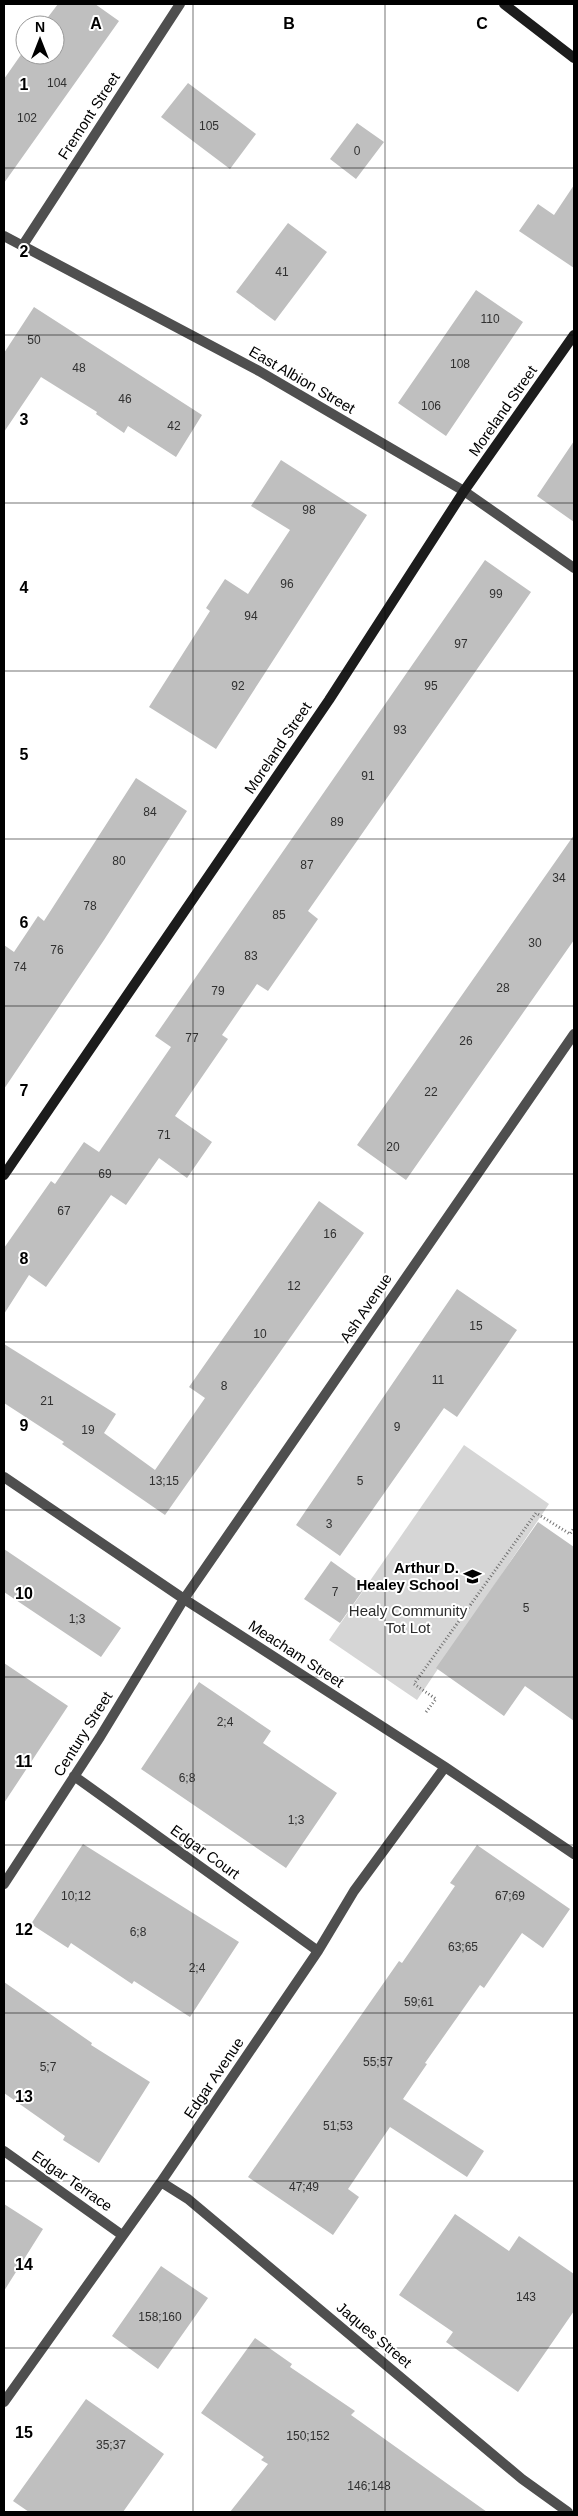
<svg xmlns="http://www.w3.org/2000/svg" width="578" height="2516" viewBox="0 0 578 2516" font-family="Helvetica,sans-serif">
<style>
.green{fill:#d6d6d6}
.building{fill:#bfbfbf}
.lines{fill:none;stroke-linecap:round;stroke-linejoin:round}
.path{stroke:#717171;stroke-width:3;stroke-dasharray:1 2.5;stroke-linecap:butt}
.street{stroke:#4f4f4f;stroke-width:10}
.secondary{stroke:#1c1c1c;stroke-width:10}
.grid{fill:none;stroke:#000;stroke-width:1;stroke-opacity:0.55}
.labels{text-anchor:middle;stroke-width:4;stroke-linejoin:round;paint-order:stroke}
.number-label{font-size:12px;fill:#303030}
.street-label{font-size:15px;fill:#000;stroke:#fff}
.poi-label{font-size:15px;font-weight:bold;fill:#000;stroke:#fff;text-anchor:end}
.park-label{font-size:15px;fill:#2d2d2d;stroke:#fff}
.grid-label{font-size:16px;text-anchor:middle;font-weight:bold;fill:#000;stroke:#fff;stroke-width:4;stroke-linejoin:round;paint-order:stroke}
</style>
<rect width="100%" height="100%" fill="#fff"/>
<path class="green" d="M464,1445L549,1504L417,1700L329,1640Z"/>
<path class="building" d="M58,4H95L119,21L4,183V79L25,49V55H55V25H42Z
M188,83L256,134L230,169L161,117Z
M357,123L384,142L356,179L330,159Z
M574,185V268L519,231L538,204L554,215Z
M288,223L327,252L275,321L236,292Z
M476,290L523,322L446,436L398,403Z
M34,307L202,415L176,457L128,426L124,433L96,414L97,412L41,377L4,432V353Z
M574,441V522L537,496Z
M281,460L367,515L216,749L149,707L210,611L206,608L225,579L248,594L290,530L251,506Z
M485,560L531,592L308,911L318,919L268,991L257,984L222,1035L228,1039L175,1116L212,1142L187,1178L159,1158L126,1205L111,1195L46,1287L29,1275L4,1314V1248L51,1181L55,1184L84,1142L99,1152L171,1047L155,1036Z
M136,778L187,811L104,940L4,1089V945L14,952L38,916L44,921Z
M574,835V940L406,1180L357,1145Z
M319,1201L364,1233L165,1515L62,1444L64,1442L4,1403V1344L116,1414L104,1433L155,1470L205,1398L189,1387Z
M457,1289L517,1330L457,1417L444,1408L340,1556L296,1525Z
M538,1522L574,1547V1721L525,1686L504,1716L436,1668Z
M4,1549L121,1628L101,1657L4,1592Z
M331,1561L366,1586L340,1623L304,1599Z
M4,1663L68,1706L4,1803Z
M199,1682L271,1731L263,1743L337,1793L286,1868L141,1769Z
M83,1844L239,1942L190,2017L134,1981L132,1984L71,1943L68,1948L31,1924Z
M477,1845L570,1909L543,1948L522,1933L484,1988L480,1985L425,2063L427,2064L403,2099L484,2151L467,2177L390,2127L348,2189L359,2197L333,2235L248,2177L399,1961L402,1963L455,1886L450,1883Z
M4,1982L92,2043L91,2045L150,2082L99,2163L63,2140L65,2136L4,2093Z
M4,2204L43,2229L4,2291Z
M455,2214L509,2251L519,2236L574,2274V2311L518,2392L446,2342L453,2332L399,2295Z
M161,2266L208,2298L158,2369L112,2336Z
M255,2338L292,2364L290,2367L355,2411L351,2415L487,2512H230L268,2464L261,2460L264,2457L201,2413Z
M86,2399L164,2454L123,2512H29L13,2501Z"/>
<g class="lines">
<path class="path" d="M426,1712L436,1699L414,1684L536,1513L570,1534L574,1528"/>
<path class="street" d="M4,236L259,371L464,491L574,568
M23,245L180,4
M4,1477L184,1599L445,1767L574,1854
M74,1776L318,1951
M4,1884L100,1737L184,1599L574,1034
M4,2151L122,2235
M161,2182L188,2199L522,2479L568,2512
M4,2402L161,2182L318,1951L354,1891L445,1767"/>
<path class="secondary" d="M504,4L574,58
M4,1175L329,700L464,491L574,335"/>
</g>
<path class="grid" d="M193,4V2512M385,4V2512M4,168H574M4,335H574M4,503H574M4,671H574M4,839H574M4,1006H574M4,1174H574M4,1342H574M4,1510H574M4,1677H574M4,1845H574M4,2013H574M4,2181H574M4,2348H574"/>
<defs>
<symbol id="school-bare" viewBox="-9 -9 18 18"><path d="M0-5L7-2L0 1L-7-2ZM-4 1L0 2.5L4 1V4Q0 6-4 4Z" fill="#000" stroke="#fff" stroke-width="2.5" paint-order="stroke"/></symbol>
</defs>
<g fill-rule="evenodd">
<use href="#school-bare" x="460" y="1564" width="25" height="25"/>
</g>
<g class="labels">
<g class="number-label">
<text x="57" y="87">104</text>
<text x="27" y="122">102</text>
<text x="209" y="130">105</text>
<text x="357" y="155">0</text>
<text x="282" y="276">41</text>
<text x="490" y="323">110</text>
<text x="34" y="344">50</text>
<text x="460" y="368">108</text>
<text x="79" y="372">48</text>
<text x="125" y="403">46</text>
<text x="431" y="410">106</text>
<text x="174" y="430">42</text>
<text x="309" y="514">98</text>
<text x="287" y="588">96</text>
<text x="496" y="598">99</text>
<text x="251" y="620">94</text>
<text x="461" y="648">97</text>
<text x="238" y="690">92</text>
<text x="431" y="690">95</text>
<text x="400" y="734">93</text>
<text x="368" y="780">91</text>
<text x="150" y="816">84</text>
<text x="337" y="826">89</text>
<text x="119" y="865">80</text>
<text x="307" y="869">87</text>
<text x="559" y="882">34</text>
<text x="90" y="910">78</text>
<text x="279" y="919">85</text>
<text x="535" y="947">30</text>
<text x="57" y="954">76</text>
<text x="251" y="960">83</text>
<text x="20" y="971">74</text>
<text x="503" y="992">28</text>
<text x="218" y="995">79</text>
<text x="192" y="1042">77</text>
<text x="466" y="1045">26</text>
<text x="431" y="1096">22</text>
<text x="164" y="1139">71</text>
<text x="393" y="1151">20</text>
<text x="105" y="1178">69</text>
<text x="64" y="1215">67</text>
<text x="330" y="1238">16</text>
<text x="294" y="1290">12</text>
<text x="476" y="1330">15</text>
<text x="260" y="1338">10</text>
<text x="438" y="1384">11</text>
<text x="224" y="1390">8</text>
<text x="47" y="1405">21</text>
<text x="397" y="1431">9</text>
<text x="88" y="1434">19</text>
<text x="164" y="1485">13;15</text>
<text x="360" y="1485">5</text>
<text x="329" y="1528">3</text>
<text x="335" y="1596">7</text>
<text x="526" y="1612">5</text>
<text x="77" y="1623">1;3</text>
<text x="225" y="1726">2;4</text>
<text x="187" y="1782">6;8</text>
<text x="296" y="1824">1;3</text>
<text x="76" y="1900">10;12</text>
<text x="510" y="1900">67;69</text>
<text x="138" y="1936">6;8</text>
<text x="463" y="1951">63;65</text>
<text x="197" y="1972">2;4</text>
<text x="419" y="2006">59;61</text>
<text x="378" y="2066">55;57</text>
<text x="48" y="2071">5;7</text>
<text x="338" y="2130">51;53</text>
<text x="304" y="2191">47;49</text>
<text x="526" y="2301">143</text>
<text x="160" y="2321">158;160</text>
<text x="308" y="2440">150;152</text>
<text x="111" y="2449">35;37</text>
<text x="369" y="2490">146;148</text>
</g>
<g class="street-label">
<text transform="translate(89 116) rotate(-57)" y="5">Fremont Street</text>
<text transform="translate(302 380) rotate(30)" y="5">East Albion Street</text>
<text transform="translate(503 411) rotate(-55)" y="5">Moreland Street</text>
<text transform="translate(278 748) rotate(-56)" y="5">Moreland Street</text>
<text transform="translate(366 1308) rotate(-56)" y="5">Ash Avenue</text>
<text transform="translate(296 1654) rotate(33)" y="5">Meacham Street</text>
<text transform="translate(83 1734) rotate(-58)" y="5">Century Street</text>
<text transform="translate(205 1852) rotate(36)" y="5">Edgar Court</text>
<text transform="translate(214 2078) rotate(-56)" y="5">Edgar Avenue</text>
<text transform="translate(72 2181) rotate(35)" y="5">Edgar Terrace</text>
<text transform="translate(374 2335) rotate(40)" y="5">Jaques Street</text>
</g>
<g class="poi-label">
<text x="459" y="1573">Arthur D.<tspan x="459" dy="17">Healey School</tspan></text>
</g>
<g class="park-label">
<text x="408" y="1616">Healy Community<tspan x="408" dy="17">Tot Lot</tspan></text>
</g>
</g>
<g class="grid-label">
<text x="96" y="29">A</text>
<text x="289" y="29">B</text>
<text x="482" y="29">C</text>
<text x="24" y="90">1</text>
<text x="24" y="257">2</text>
<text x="24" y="425">3</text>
<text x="24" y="593">4</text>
<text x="24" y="760">5</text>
<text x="24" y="928">6</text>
<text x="24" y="1096">7</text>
<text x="24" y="1264">8</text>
<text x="24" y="1431">9</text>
<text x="24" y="1599">10</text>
<text x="24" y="1767">11</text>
<text x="24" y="1935">12</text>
<text x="24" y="2102">13</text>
<text x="24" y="2270">14</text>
<text x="24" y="2438">15</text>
</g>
<rect width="578" height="2516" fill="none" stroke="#000000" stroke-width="10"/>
<g transform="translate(40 40)"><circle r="24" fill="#ffffff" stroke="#999999"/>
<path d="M0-4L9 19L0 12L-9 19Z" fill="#000000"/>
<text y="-8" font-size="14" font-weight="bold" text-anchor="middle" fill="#000000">N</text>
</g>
</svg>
